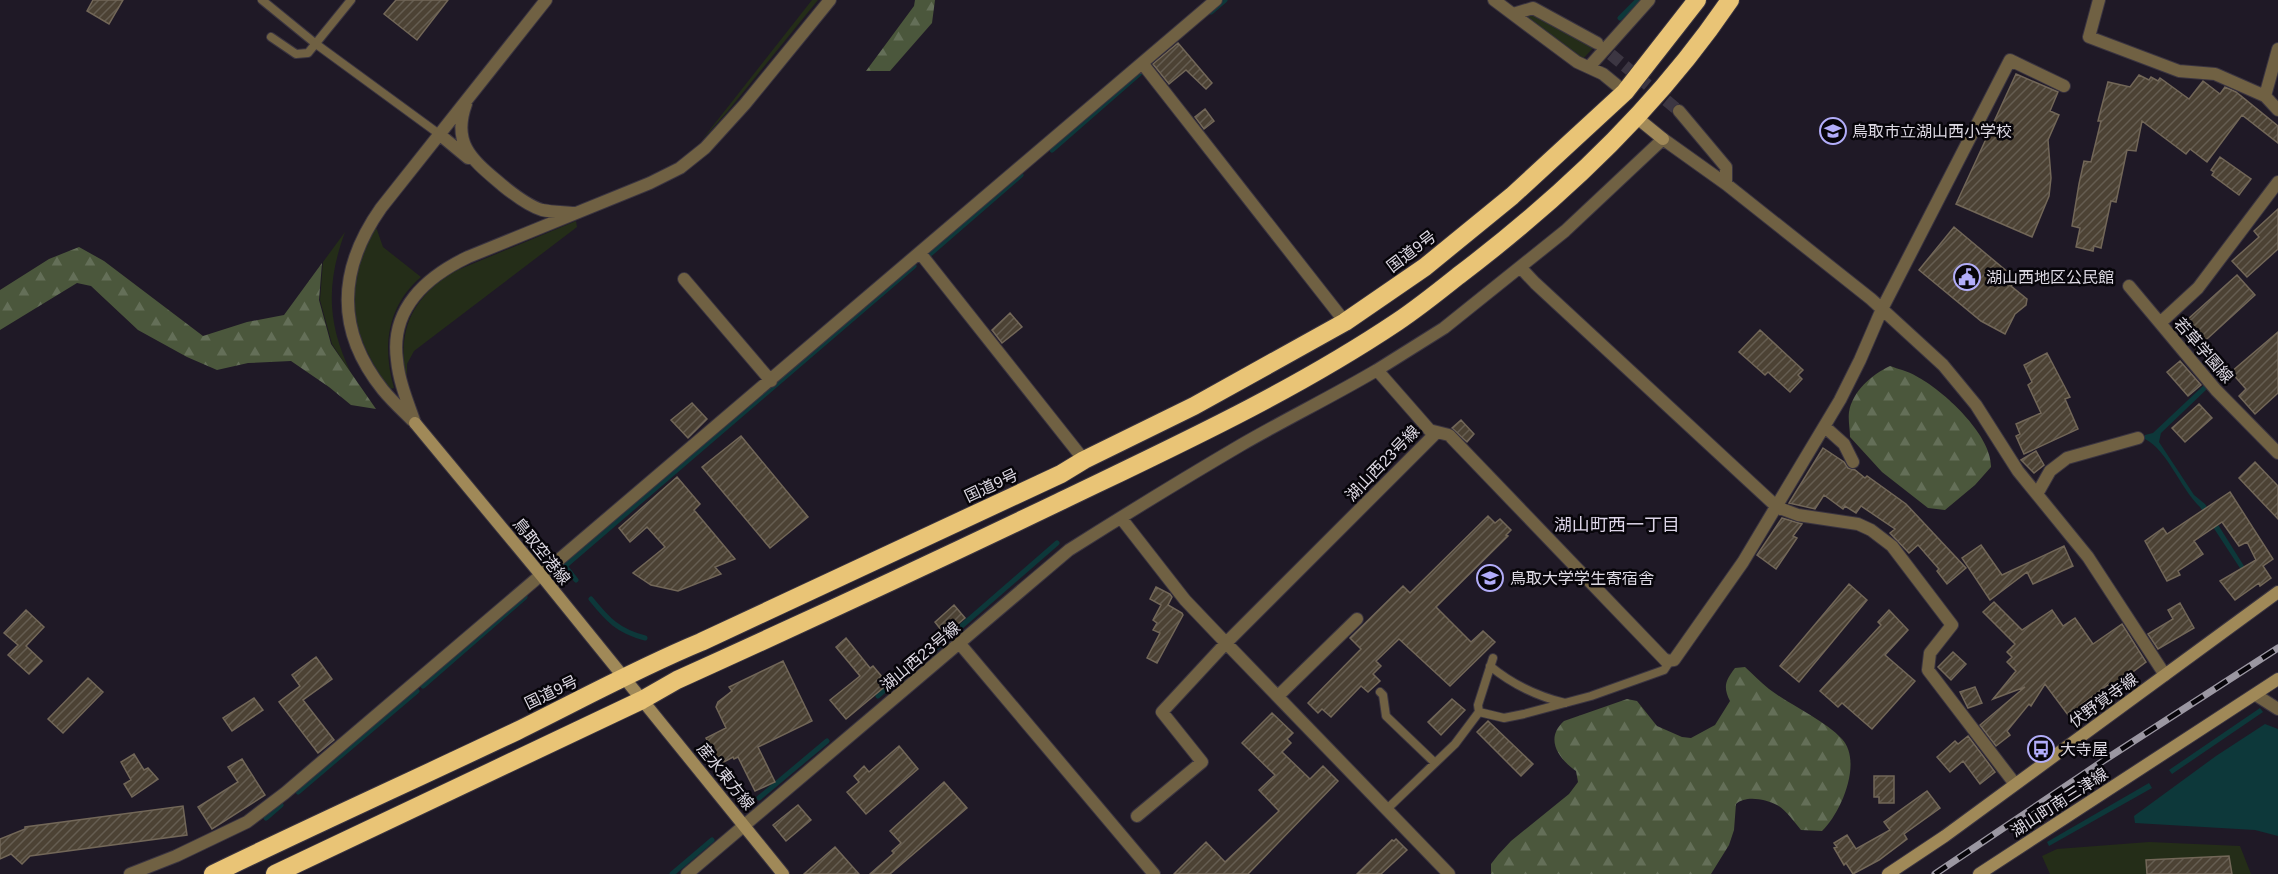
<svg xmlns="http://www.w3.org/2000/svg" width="2278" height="874" viewBox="0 0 2278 874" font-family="Arial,'Noto Sans JP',sans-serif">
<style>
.green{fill:#242d18}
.forest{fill:url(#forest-firs)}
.water{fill:#0d383a}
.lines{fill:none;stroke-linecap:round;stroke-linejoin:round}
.stream{stroke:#0d383a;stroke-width:5}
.building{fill:url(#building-hatch);stroke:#726758;stroke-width:1.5}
.street-tunnel{stroke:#3c3642;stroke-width:12;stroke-dasharray:12 6;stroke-linecap:butt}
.lane-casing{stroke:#3a3440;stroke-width:10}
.street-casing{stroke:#3a3440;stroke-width:14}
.secondary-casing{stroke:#3a3440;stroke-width:14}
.highway-casing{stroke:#3a3440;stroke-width:20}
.lane{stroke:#706143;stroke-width:8}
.street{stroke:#706143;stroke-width:12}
.secondary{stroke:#a08958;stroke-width:12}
.highway{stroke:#e9c476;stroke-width:18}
.rail-casing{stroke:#9b97a2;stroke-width:7}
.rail{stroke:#07050a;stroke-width:4.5;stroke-dasharray:14;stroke-linecap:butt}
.labels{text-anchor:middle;stroke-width:5;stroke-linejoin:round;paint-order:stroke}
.poi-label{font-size:16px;fill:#ddd9e3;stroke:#07050a;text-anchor:start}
.street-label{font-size:16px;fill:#ddd9e3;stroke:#07050a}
.neighbourhood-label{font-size:18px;fill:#ddd5e8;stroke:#07050a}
</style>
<defs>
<pattern id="forest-firs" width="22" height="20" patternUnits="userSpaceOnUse" patternTransform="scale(1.5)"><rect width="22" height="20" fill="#4b573c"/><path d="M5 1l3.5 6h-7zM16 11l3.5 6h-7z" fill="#646f58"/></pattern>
<pattern id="building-hatch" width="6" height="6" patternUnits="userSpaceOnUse" patternTransform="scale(1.5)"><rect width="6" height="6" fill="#4c4234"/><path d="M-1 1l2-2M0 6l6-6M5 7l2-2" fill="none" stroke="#655d51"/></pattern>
</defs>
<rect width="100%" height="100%" fill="#1f1926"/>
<path class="green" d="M812,0H818L728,111L701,141Z
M1532,12L1594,47L1582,60L1524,17Z
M576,221L577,227L414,351L407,364V374L405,373C399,327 412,302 448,274Z
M376,227L383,247L421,277C387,306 382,347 394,388L390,389C350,334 340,287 376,227Z
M345,232C326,284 327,323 351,373L332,344L320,300L323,262Z
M2149,842L2240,846L2251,874H2050L2042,856L2057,849Z"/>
<path class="forest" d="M915,0H935L932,23L890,71H866L914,6Z
M79,247L104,261L203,336L247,322L284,315L322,263L319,300L331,344L376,409L351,405L329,387L291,361L248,363L217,370L187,357L138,330L91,286L77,283L0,330V290L49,259Z
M1890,366C1898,369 1908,371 1916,376C1943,390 1992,435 1991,467L1975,485L1945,510L1928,508L1882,472L1850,437C1850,429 1848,420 1849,412C1853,391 1871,375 1890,366Z
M1745,667C1753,674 1760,682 1769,689C1790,705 1824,720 1842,739C1863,762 1841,813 1822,831L1801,830C1794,822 1786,810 1777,805C1765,799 1746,795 1736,804L1734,830L1729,845L1711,874H1491V864L1498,855L1511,841L1569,794L1578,782L1576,771C1559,759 1544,739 1564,721L1627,699L1637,701L1657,726L1682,737L1691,738L1715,725L1730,701C1723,687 1725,681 1735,668Z"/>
<path class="water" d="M2204,385L2208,388L2161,433L2159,442L2194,495L2205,504L2254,582L2251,585L2200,507C2180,488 2168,451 2145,439V435L2153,433Z
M2260,708L2263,712L2172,774L2169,770Z
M2265,724L2278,729V836L2255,830L2135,823L2134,816L2216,756Z
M2149,783L2152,788L2049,846L2047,842Z"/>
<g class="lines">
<path class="stream" d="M1211,12L1225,0
M1620,18L1638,0
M1052,150L1140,73
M930,254L1021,175
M576,580L565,566L914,266
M591,599C608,620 618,631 645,638
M934,650L1057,543
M423,686L525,597
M878,696L912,666
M298,792L417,691
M759,798L827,741
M266,818L281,805
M672,874L712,840"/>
</g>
<path class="building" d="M93,0H123L109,24L87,11Z
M396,0H448L417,40L384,14Z
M1178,43L1212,83L1206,89L1186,70L1169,84L1153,64Z
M2016,74L2058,92L2050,111L2059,115L2048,140L2051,178L2049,196L2032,237L1956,204Z
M2139,75L2149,80L2151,77L2158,81L2160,78L2189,99L2203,81L2220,94L2225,87L2236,92L2278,126V143L2242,115L2207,162L2190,149L2186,154L2142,121L2136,151L2127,150L2116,202L2111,201L2101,248L2094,246L2093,251L2076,247L2080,228L2072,226L2079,184L2084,161L2091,162L2101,121H2098L2100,113L2108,82L2130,87Z
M1205,109L1214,121L1204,129L1195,117Z
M2220,157L2251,179L2239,195L2212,175L2214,172L2211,170Z
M2278,209V249L2247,277L2232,261L2259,237L2254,231Z
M1954,227L2016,279L2011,286L2027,299L2026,305L2015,314L2005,334L1981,321L1919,270Z
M2237,275L2255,295L2196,349L2178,328Z
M1010,313L1022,327L1002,343L992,330Z
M1760,330L1803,370L1798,375L1802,379L1790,392L1768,372L1765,375L1739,352Z
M2278,332V393L2255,414L2239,396L2246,389L2231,372Z
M2047,353L2070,397L2065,399L2078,429L2024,454L2016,436L2020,434L2016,424L2041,413L2028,385L2032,382L2024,365Z
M2180,361L2201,385L2188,396L2167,372Z
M692,403L707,419L688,438L671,420Z
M2199,404L2212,418L2185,442L2172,428Z
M1461,420L1474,434L1467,442L1452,428Z
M741,436L808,517L770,548L702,467Z
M1823,448L1844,462L1848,468L1855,470L1865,478L1867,476L1906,504L1966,568L1947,584L1937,571L1939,569L1918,545L1909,553L1890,533L1895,529L1861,506L1856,513L1845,506L1843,509L1824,495L1815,509L1789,503Z
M2036,451L2044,465L2034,473L2021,460Z
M2255,462L2278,486V519L2239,478Z
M677,477L700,504L694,510L735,559L715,567L721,574L678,591L651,585L633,573L665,547L647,527L630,542L619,528Z
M2230,492L2273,559L2263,566L2271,578L2260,586L2259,583L2235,600L2220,581L2256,560L2247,542L2239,546L2222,522L2194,541L2203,554L2178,571L2180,575L2167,581L2145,541L2163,528L2167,534Z
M1488,516L1495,523L1500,519L1511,530L1506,535L1508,536L1436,607L1471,642L1483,631L1495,642L1450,686L1399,639L1376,661L1381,666L1373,674L1380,681L1368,692L1361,686L1331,717L1322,709L1318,713L1308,703L1361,649L1350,638L1403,586L1410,593Z
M1782,518L1802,524L1793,536L1797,538L1776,569L1757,555Z
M1981,545L2002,575L2064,546L2073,566L2033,584L2027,572L1990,600L1962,558Z
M1849,584L1867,600L1799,682L1780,666Z
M1156,587L1170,594L1172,597L1168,605L1182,613L1183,615L1157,663L1147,658L1160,633L1153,630L1157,623L1153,620L1161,605L1150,599Z
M1994,602L2022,630L2052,610L2063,626L2075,618L2093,644L2122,624L2146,662L2111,688L2109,684L2081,705L2087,713L2074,723L2045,684L2031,706L2029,704L2007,731L2010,735L1996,746L1980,725L2025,687L1993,699L2016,671L2007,662L2012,657L2007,652L2015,644L1983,612Z
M2180,603L2194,628L2158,649L2148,634L2173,619L2168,610Z
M954,605L965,618L945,635L935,622Z
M26,610L44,627L26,646L42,661L29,674L8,655L18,645L4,633Z
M1889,610L1908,630L1885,655L1915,681L1872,729L1842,703L1838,707L1820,691L1881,625L1878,622Z
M846,638L870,668L873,666L888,684L846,719L830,700L860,676L836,647Z
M1953,652L1966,664L1951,680L1938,667Z
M316,657L332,679L303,700L334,740L318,753L279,702L300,686L292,675Z
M783,661L812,721L758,747L775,782L755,791L738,757L734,759L733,757L720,764L706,738L726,728L716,707L718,702L732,691L729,687Z
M88,678L103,692L63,733L48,719Z
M1975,687L1982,703L1968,708L1960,692Z
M254,698L263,710L232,731L223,718Z
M1452,699L1465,710L1441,735L1428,722Z
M1272,713L1293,733L1287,739L1291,743L1282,752L1310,779L1323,766L1338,781L1248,874H1174L1206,842L1225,862L1279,811L1259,790L1275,775L1242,743Z
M1488,721L1533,764L1521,776L1477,732Z
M1968,736L1995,772L1980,784L1963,761L1950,772L1937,757L1955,741L1958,744Z
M899,746L918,769L866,814L847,792L859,782L854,776L864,766L869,772Z
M134,754L144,770L148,768L158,779L132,797L124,784L131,780L121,762Z
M242,759L265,795L212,829L198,807L238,782L228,767Z
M1874,776H1894V803H1879V797H1874Z
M944,782L967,808L890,874H870L894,853L892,851L901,843L890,831Z
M1927,791L1940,808L1904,834L1907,839L1879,860L1853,874L1846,863L1844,865L1834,848L1837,847L1834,843L1847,835L1856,849L1890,830L1884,822Z
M798,805L811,820L786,841L773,825Z
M183,806L187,835L30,856L22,864L11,854L0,859V839L25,829V827Z
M1396,839L1407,850L1381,874H1357L1392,840L1394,841Z
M835,847L859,874H804Z
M2229,856L2232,874H2147L2146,860Z"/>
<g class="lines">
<path class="street-tunnel" d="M1597,43L1679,111"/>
<defs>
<path id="lane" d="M262,0L316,44L439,134
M271,37L296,54L308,53L351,0
M1490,666C1513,685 1536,696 1565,703
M1380,692L1383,695L1386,716L1435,763
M1479,712L1504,718L1524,714L1591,696L1664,670L1670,661
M1387,809L1455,744L1479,712L1478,705L1493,658"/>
<path id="street" d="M1494,0L1577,62L1603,74L1625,92
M2099,0L2089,37L2179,71L2215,74L2265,96L2278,110
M1513,14L1533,8L1597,43
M1142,63L1345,322
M1589,67L1649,0
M2265,96L2278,49
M466,104C451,145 474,161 502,185C513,194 528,206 542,210C552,212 564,212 574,213
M1679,111L1726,167V184
M439,134L468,158
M2278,182L2198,288L2160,323L2216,390L2278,453
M920,253L1084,460
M1520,267L1535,283L1777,507L1798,515L1858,524L1871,530L1892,546L1952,625L1930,653L1928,670L2015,784
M684,279L771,381
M2129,286L2160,323
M1377,370L1444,328L1565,231L1663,139L1726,184L1871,299L1943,365L1976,405L2018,471L2088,557L2165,675
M412,420C403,411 392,401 383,390C335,330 338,269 381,208L546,0
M415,423C408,403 399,382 397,360C390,309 426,277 468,257L650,183L680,168L705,148L745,104L830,0
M1825,427L1844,444L1853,462
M1429,430L1449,435L1666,661L1674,660L1743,562L1840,400L1860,360L1882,309L2010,60L2064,86
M2037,494L2050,471L2067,458L2138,438
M960,644L1154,874
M2256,695L2278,709
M1278,696L1357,619
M1137,816L1202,762L1162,712L1226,643L1449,874
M130,874L176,856L247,822L285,793L1216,0
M687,874L1069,550C1126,514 1183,479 1241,445C1286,419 1333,396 1377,370L1434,435L1226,643L1185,600L1121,518"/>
<path id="secondary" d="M1636,117L1663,139
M415,423L541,575L783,874
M1888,874L1945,836L2278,592
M1979,874L2278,679"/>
<path id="highway" d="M213,874C314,825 416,779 517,731C578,701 638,668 701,642L1061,474L1084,460L1194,406L1345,322L1425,267L1512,196L1625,92L1697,0
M275,874L642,700L677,680C805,622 932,563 1059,502C1173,447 1291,393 1397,322C1418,308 1438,292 1458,276C1561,198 1657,108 1730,0"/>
</defs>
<use href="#lane" class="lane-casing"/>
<use href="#street" class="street-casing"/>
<use href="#secondary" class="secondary-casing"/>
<use href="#highway" class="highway-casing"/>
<use href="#lane" class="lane"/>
<use href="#street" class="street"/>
<use href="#secondary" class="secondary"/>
<use href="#highway" class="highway"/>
<defs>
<path id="rail" d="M1935,874L2106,759L2278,648"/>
</defs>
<use href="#rail" class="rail-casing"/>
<use href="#rail" class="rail"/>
</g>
<defs>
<symbol id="school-ring" viewBox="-11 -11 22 22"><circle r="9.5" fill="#07050a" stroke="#b2adf9" stroke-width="1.5"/><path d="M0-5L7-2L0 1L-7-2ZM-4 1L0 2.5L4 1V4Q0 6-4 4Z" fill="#b2adf9"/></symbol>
<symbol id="civic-ring" viewBox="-11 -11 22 22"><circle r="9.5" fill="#07050a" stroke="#b2adf9" stroke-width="1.5"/><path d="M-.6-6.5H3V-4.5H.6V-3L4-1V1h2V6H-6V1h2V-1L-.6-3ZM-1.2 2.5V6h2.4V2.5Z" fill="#b2adf9"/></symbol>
<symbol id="university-ring" viewBox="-11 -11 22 22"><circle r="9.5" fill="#07050a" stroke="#b2adf9" stroke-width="1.5"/><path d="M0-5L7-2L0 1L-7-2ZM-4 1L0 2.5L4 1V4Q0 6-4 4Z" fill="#b2adf9"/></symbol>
<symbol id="bus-ring" viewBox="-11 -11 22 22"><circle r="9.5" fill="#07050a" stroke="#b2adf9" stroke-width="1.5"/><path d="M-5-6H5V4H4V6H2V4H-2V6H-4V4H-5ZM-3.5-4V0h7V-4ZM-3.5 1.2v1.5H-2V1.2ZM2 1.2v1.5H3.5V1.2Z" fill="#b2adf9"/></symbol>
</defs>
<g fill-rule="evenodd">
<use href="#school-ring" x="1818" y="116" width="30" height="30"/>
<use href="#civic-ring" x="1952" y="262" width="30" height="30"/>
<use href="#university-ring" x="1475" y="563" width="30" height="30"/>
<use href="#bus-ring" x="2026" y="734" width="30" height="30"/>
</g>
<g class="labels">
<g class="poi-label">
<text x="1852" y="137">鳥取市立湖山西小学校</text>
<text x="1986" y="283">湖山西地区公民館</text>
<text x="1510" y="584">鳥取大学学生寄宿舎</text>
<text x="2060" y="755">大寺屋</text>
</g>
<g class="street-label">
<text transform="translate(1411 251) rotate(-37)" y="6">国道9号</text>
<text transform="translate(2204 350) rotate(49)" y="6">若草学園線</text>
<text transform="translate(1382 463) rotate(-46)" y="6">湖山西23号線</text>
<text transform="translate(991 485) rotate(-25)" y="6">国道9号</text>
<text transform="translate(542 551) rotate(51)" y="6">鳥取空港線</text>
<text transform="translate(920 656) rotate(-40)" y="6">湖山西23号線</text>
<text transform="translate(551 692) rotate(-26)" y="6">国道9号</text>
<text transform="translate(2103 700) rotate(-36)" y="6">伏野覚寺線</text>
<text transform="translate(726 776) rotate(51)" y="6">産水東方線</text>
<text transform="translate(2059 802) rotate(-33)" y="6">湖山町南三津線</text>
</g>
<g class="neighbourhood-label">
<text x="1617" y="531">湖山町西一丁目</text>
</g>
</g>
</svg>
